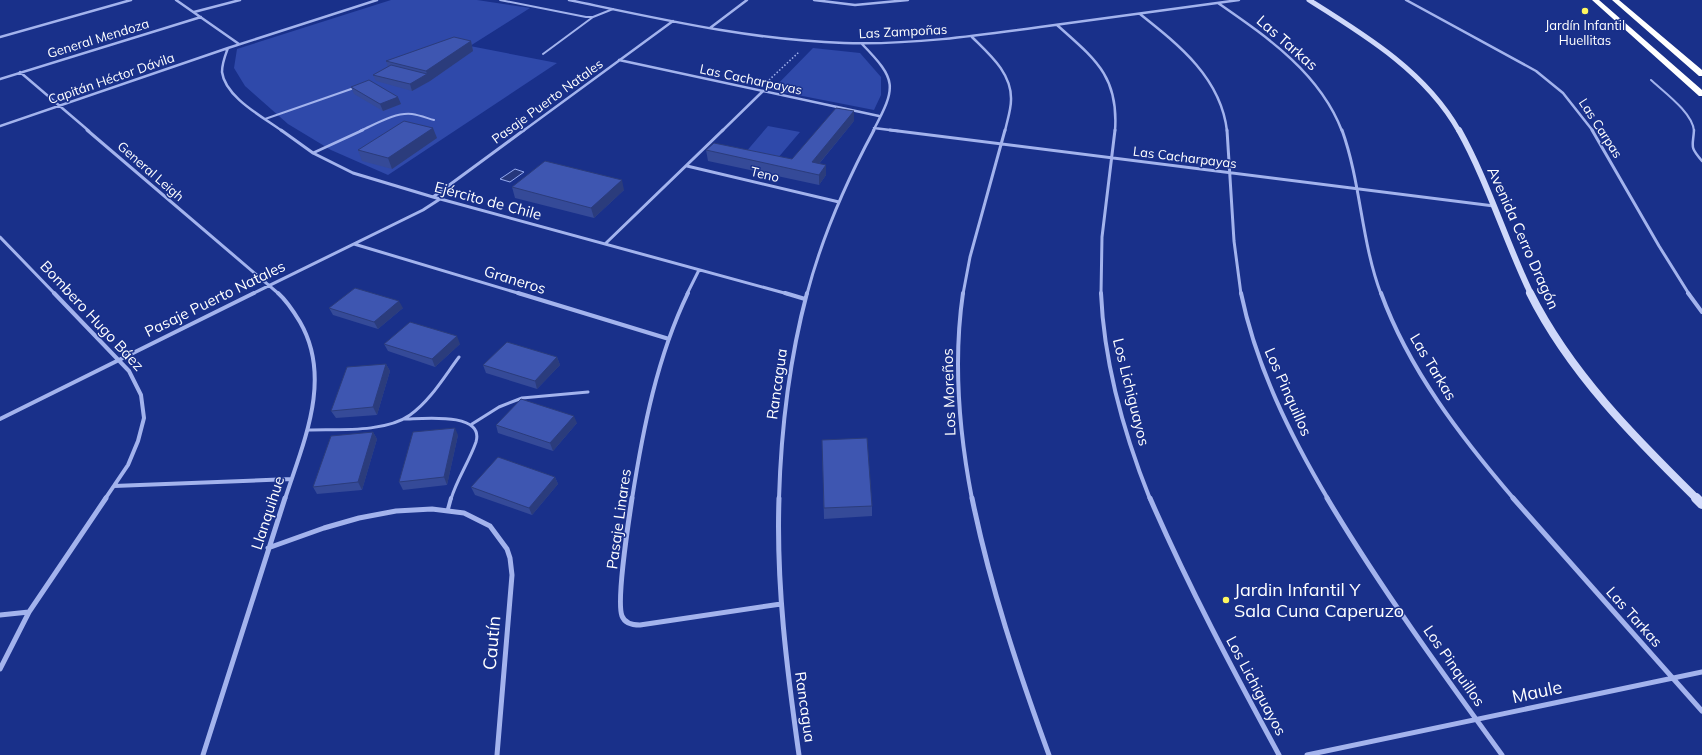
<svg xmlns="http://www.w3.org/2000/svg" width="1702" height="755" viewBox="0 0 1702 755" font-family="Mulish,sans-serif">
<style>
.green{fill:#2f49aa}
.water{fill:#26377c;stroke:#95aaf0}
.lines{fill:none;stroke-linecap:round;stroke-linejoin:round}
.path{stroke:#a3b3ed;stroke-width:1.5;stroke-dasharray:1.5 2;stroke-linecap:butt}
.lane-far3{stroke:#a3b3ed;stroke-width:2}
.lane-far2{stroke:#a3b3ed;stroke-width:2.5}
.lane-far1{stroke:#a3b3ed;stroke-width:3}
.lane{stroke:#a3b3ed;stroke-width:4}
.street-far3{stroke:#a3b3ed;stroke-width:2.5}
.street-far2{stroke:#a3b3ed;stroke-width:3}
.street-far1{stroke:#a3b3ed;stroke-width:4}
.street{stroke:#a3b3ed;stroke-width:5}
.secondary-far3{stroke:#cfd8fa;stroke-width:5}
.secondary-far2{stroke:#cfd8fa;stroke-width:6}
.secondary-far1{stroke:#cfd8fa;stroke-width:8}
.secondary{stroke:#cfd8fa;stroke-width:10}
.highway{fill:#fff;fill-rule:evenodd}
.wall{fill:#354a98}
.shaded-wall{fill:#2b3c7c}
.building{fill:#3e56b1;stroke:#2b3c7c}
.poi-dot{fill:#fff75f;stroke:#19308a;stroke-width:1.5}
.labels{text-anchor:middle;stroke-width:3;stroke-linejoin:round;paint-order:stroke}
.far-poi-label{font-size:13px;fill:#fff;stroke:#19308a}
.far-street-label{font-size:13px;fill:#fff;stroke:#19308a}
.street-label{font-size:15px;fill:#fff;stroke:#19308a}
.near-poi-label{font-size:18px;fill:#fff;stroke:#19308a;text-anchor:start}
.near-street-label{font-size:18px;fill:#fff;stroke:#19308a}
</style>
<rect width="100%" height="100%" fill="#19308a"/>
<path class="green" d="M391,0H477L530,8L470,46L557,63L388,175L331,150L288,124L245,86L234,68L237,49Z
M813,48L860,53L881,77V95L874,110L772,90Z
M768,126L800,132L777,159L745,153Z"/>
<path class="water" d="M515,169L524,172L510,182L500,179Z"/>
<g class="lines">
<path class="path" d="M769,80L799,52"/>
<path class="lane-far3" d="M500,0L586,17H593L613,9
M543,54L593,17
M1651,80C1664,92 1693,113 1694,131
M265,119L354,88
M360,131C376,124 395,112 412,114C419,115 427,118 434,120"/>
<path class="lane-far2" d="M1694,130C1693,147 1689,146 1702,161
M313,153L363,130"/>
<path class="lane-far1" d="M404,419C420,419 485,411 476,442C469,462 457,479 451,499
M472,424L499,407L522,398L588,392
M308,430C337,429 385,433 410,415C430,401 444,377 459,357"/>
<path class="lane" d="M448,509L451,498"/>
<path class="street-far3" d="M176,0L239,44
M569,0C660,19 751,40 844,43C910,45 975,36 1040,27C1106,18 1173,9 1239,0
M814,0L855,5L908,0
M1406,0L1536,71L1563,93L1593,131
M1218,3C1267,37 1320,73 1342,131
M194,12L240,0
M1140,14C1179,45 1221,78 1227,131
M1057,25C1095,59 1119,76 1115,131
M710,28L747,0
M0,37L131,0
M972,37C989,54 1012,73 1011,100C1011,110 1007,121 1005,131
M862,44C897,80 897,86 873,131
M228,48C225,56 222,63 222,72C225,97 263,117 282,131
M619,60L879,116
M20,72L89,131
M0,79L201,17
M0,126L228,48L377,0
M874,128L898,131
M523,131L673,21
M722,131L763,91"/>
<path class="street-far2" d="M87,130L279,294
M281,130L313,153L353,173L433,197L788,294
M890,130L1494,206
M1227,130L1234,241L1241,294
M1342,130C1361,183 1361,241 1381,294
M1592,130L1659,246L1689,294
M687,166L839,202
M433,197L524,130
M0,237L55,294
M354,244L521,294
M605,244L723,130
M252,294L423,210L440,199
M687,294L699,270
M807,294C822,237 846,182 874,130
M963,294L970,257L1005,130
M1101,294L1102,237L1115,130"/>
<path class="street-far1" d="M54,293L129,371L141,395L144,418L138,441L128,465L105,499
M278,293C287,301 294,312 300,322C333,379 303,443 285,499
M518,293L669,339
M785,293L805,299
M963,293C953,361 959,432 972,499
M1101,293C1104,364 1124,434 1150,499
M1241,293C1256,366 1290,435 1328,499
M1381,293C1409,370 1461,437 1514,499
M1688,293L1702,312
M0,419L254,293
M114,486L291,479
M632,499C643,429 657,357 688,293
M779,499C781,429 789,361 807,293"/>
<path class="street" d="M632,498C629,518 616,601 622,616C625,624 633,625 640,625L781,604
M779,498C776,584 787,670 799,755
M972,498C990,586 1018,670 1049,755
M1150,498C1188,586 1233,670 1279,755
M1327,498C1380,587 1441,671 1502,755
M1513,498L1702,711
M268,548L324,528L359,518L396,511L432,509L464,513L490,526L507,549L510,558L512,575L497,755
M0,615L29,612
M0,669L29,612L106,498
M203,755L285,498
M1307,755L1702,672"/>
<path class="secondary-far3" d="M1309,0C1365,35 1426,72 1459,131"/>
<path class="secondary-far2" d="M1459,130C1488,182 1505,240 1531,294"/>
<path class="secondary-far1" d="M1530,293C1570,373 1634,437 1697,499"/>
<path class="secondary" d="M1696,498L1702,504"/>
<path class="highway" d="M1592,0H1599L1702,90V96H1699Z
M1612,0H1619L1702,70V76H1699Z"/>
</g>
<path class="wall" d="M471,41L473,51L430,81L412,91L376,81L373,75L388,67L386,61Z
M351,87L401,104L383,111L354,94Z
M854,121L819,164L826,165V175L819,185L708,161L706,150L792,159Z
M437,138L392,169L362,161L358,150Z
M512,187L624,190L594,218L515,198Z
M329,308H403L378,329L333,315Z
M384,344H460L435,367L388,351Z
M557,357L560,365L537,389L486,373L483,365Z
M386,364L390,371L377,415L336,418L331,411Z
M577,423L553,451L498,433L496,425Z
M373,432L377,439L362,490L317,494L313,487Z
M458,435L447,485L403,490L399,482Z
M822,440L872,506V516L824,519Z
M555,477L558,484L532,515L475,495L471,487Z"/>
<path class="shaded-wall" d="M471,41L473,51L430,81L412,91L410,84L427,74L426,71Z
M398,97L401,104L383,111L380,104Z
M854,111V121L812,172V162Z
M433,128L437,138L392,169L388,158Z
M826,165V175L819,185V175Z
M622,180L624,190L594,218L591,208Z
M399,301L403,308L378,329L374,322Z
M457,336L460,344L435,367L432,359Z
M557,357L560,365L537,389L535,381Z
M386,364L390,371L377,415L373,407Z
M574,416L577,423L553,451L550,443Z
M455,428L458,435L447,485L444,477Z
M373,432L377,439L362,490L358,482Z
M555,477L558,484L532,515L529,508Z"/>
<path class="building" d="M454,37L471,41L426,71L386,61Z
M391,65L427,74L410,84L373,75Z
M369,80L398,97L380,104L351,87Z
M836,108L854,111L812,162L826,165L819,175L706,150L714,143L792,159Z
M404,121L433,128L388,158L358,150Z
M545,161L622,180L591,208L512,187Z
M355,288L399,301L374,322L329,308Z
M410,322L457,336L432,359L384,344Z
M507,342L557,357L535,381L483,365Z
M386,364L373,407L331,411L347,367Z
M521,399L574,416L550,443L496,425Z
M455,428L444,477L399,482L413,432Z
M373,432L358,482L313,487L331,436Z
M867,438L872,506L824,508L822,440Z
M498,457L555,477L529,508L471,487Z"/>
<g class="poi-dot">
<circle cx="1585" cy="11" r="4"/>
<circle cx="1226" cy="600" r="4"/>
</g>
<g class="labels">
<g class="far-poi-label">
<text x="1585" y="30">Jardín Infantil<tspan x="1585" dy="15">Huellitas</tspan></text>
</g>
<g class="far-street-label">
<text transform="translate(903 31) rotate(-3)" y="5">Las Zampoñas</text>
<text transform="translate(98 38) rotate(-17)" y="5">General Mendoza</text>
<text transform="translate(111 78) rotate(-19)" y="5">Capitán Héctor Dávila</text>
<text transform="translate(751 79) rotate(12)" y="5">Las Cacharpayas</text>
<text transform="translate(547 101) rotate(-36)" y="5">Pasaje Puerto Natales</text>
<text transform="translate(1601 128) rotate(57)" y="5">Las Carpas</text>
<text transform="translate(1185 157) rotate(7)" y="5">Las Cacharpayas</text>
<text transform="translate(151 171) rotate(41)" y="5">General Leigh</text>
<text transform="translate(765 174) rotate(13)" y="5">Teno</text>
</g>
<g class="street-label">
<text transform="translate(1287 43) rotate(41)" y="5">Las Tarkas</text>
<text transform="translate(488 201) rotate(15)" y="5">Ejército de Chile</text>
<text transform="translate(1523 238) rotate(66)" y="5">Avenida Cerro Dragón</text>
<text transform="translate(515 280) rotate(17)" y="5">Graneros</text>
<text transform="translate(215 299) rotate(-26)" y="5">Pasaje Puerto Natales</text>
<text transform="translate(92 316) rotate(47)" y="5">Bombero Hugo Báez</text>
<text transform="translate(1433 367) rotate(59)" y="5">Las Tarkas</text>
<text transform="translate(777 384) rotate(-82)" y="5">Rancagua</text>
<text transform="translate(949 392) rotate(-92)" y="5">Los Moreños</text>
<text transform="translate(1131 392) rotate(76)" y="5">Los Lichiguayos</text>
<text transform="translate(1288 392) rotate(66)" y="5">Los Pinquillos</text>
<text transform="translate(268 513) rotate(-72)" y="5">Llanquihue</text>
<text transform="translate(619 519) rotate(-82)" y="5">Pasaje Linares</text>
<text transform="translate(1634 617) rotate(48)" y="5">Las Tarkas</text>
<text transform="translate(1454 666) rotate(55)" y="5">Los Pinquillos</text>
<text transform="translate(1256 686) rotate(62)" y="5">Los Lichiguayos</text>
<text transform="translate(805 707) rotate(82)" y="5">Rancagua</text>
</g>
<g class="near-poi-label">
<text x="1234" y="596">Jardin Infantil Y<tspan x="1234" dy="21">Sala Cuna Caperuzo</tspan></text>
</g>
<g class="near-street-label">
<text transform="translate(492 643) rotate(-85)" y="6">Cautín</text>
<text transform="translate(1537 692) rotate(-12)" y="6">Maule</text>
</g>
</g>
</svg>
